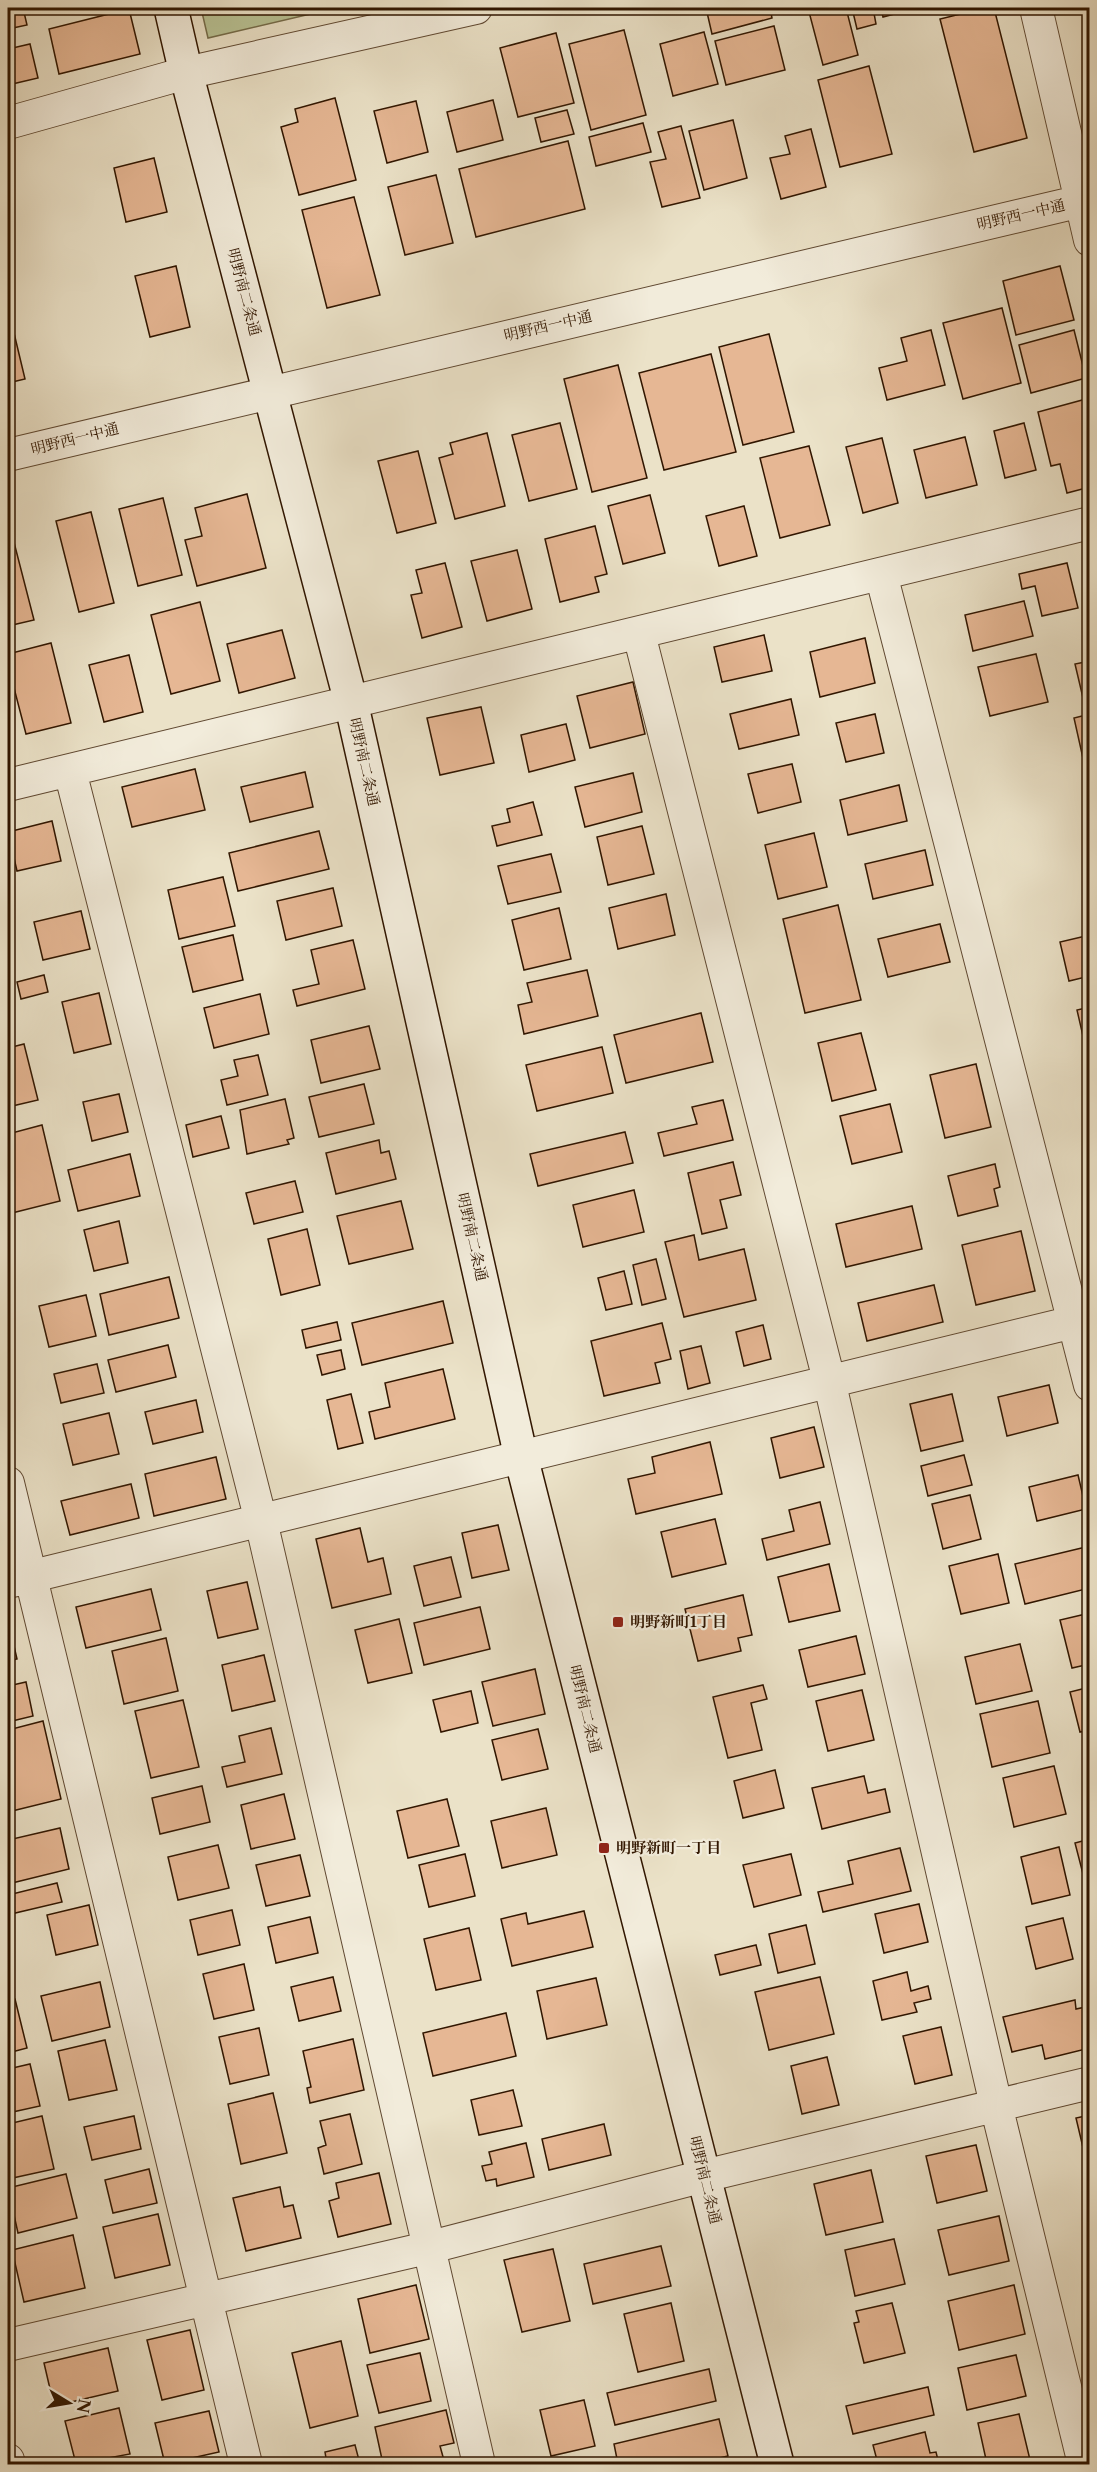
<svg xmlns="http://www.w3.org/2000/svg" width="1097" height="2472" viewBox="0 0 1097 2472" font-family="'Libre Caslon Text','Noto Serif JP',serif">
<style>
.green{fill:#b9c395;stroke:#756c4a;stroke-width:1.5}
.building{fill:#e6b794;stroke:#311600;stroke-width:1.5}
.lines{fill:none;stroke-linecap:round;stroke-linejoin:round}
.street-casing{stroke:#604932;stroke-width:34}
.secondary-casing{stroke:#311600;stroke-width:36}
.street{stroke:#f2ecdb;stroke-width:32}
.secondary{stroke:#f2ecdb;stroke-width:33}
.poi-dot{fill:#8f2418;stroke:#f2ecdb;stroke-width:2}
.labels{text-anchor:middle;stroke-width:4.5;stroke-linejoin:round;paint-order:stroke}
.street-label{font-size:15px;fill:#311600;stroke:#f2ecdb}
.poi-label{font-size:15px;font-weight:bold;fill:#311600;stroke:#f2ecdb;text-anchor:start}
</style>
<rect width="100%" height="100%" fill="#ebe2c8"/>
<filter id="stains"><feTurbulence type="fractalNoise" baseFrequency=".00333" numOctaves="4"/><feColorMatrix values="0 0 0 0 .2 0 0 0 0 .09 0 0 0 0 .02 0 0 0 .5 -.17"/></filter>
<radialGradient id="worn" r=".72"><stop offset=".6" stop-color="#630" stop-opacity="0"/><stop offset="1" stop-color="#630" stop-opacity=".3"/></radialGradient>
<path class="green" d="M201,8H336L208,38Z"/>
<path class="building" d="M8,8H23L27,25L8,29Z
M706,8H770L772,18L712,34Z
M808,8H846L858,55L823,65Z
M852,8H873L876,24L857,29Z
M881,8H917L883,17Z
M985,8H994L1027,138L974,152L940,19Z
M129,9L140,54L59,74L49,29Z
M774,26L785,70L726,85L715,41Z
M624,30L646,115L591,130L569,44Z
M704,32L718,84L673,96L660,44Z
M556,33L574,103L518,117L500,48Z
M30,44L38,78L8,85V49Z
M869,66L892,154L840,167L818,80Z
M335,98L356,180L299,195L281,127L298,122L295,109Z
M493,100L503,140L457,152L447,112Z
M416,101L428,152L387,163L374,111Z
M567,110L574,134L541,142L535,118Z
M733,120L747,178L704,190L689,131Z
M643,123L651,152L596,166L589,137Z
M681,126L700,198L662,207L650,162L666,159L658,132Z
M811,129L826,187L781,199L770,158L790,154L785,136Z
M568,141L585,209L476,237L459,169Z
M154,158L167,212L126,222L114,168Z
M436,175L453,243L405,255L388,187Z
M354,197L380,295L327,308L302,210Z
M176,266L190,327L150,337L135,276Z
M1060,266L1074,320L1016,335L1003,281Z
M1002,308L1021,383L963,399L943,323Z
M931,330L945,385L887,400L879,368L907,361L901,338Z
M1074,330L1086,378L1031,393L1019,345Z
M14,333L25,379L8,383V334Z
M769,334L794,432L743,445L719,347Z
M711,354L736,452L664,470L639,373Z
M618,365L647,478L592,492L564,379Z
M1086,399L1090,412V456L1086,457L1090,487L1067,493L1060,464L1051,466L1038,412Z
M560,423L577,489L529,501L512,435Z
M1024,423L1036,470L1005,478L994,431Z
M487,433L505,506L455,519L439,458L453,454L450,443Z
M965,437L977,485L926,498L914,450Z
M882,438L898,503L863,513L846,447Z
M809,446L830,525L780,538L760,458Z
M418,451L436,523L397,533L378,461Z
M247,494L266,568L197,586L185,540L202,536L195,508Z
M650,495L665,553L623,564L608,506Z
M163,498L182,575L138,586L119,509Z
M744,506L757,556L719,566L706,516Z
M91,512L114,603L79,612L56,521Z
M8,519L34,620L8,626Z
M595,526L607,574L595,577L599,592L560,602L545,539Z
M517,550L532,609L487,621L471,561Z
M1090,560V583L1084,561Z
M445,563L462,627L422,638L411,595L422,593L416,570Z
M1067,563L1078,608L1042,616L1035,586L1022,589L1019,574Z
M1024,601L1033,636L973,651L965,615Z
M200,602L220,681L171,694L151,615Z
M282,630L295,678L239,693L227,644Z
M764,635L772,671L722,682L714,647Z
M865,638L875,683L820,697L810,652Z
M51,643L71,723L26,734L8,665V654Z
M1036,654L1048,702L990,716L978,667Z
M129,655L143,712L104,722L89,665Z
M1090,661V696L1083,698L1075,664Z
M633,682L645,734L590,748L577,696Z
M791,699L799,735L739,749L730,714Z
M481,707L494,763L440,775L427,718Z
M875,714L884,753L846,762L836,723Z
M1090,714V762L1084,763L1074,718Z
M566,724L575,760L529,772L521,735Z
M792,764L801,802L758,813L748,774Z
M195,769L205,810L132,827L122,787Z
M305,772L313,807L250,822L241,787Z
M633,773L642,812L585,827L575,787Z
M899,785L907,821L848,835L840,800Z
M533,802L542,835L497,846L492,826L510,822L507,809Z
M52,821L61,861L17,871L8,832Z
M642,826L654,874L608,885L597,837Z
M319,831L329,869L238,891L229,853Z
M814,833L827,887L778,899L765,845Z
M925,850L933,885L873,899L865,864Z
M551,854L561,892L508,904L498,866Z
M223,877L235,926L179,939L168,890Z
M333,888L342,926L286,940L277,901Z
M666,894L675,935L618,949L609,908Z
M838,905L861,1000L805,1013L783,919Z
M559,908L571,959L524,970L512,920Z
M81,911L90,949L43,960L34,922Z
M940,924L950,962L888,977L878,939Z
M233,935L243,980L193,992L182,947Z
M1090,935V976L1069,981L1060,942Z
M353,940L365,989L297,1006L293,990L319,984L311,950Z
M587,970L598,1016L524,1034L518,1005L532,1002L527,983Z
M44,975L48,992L21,999L17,982Z
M99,993L111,1044L74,1053L62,1002Z
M260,994L269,1034L214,1048L204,1008Z
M1090,1007V1058H1088L1077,1010Z
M701,1013L713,1062L626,1083L614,1035Z
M369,1026L380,1069L321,1083L311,1040Z
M861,1033L876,1090L832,1101L818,1043Z
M24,1044L38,1100L8,1107V1048Z
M602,1047L613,1093L537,1111L526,1065Z
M258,1055L268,1095L227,1105L221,1080L238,1076L234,1060Z
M976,1064L991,1127L945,1138L930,1075Z
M364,1084L374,1124L319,1137L309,1097Z
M119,1094L128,1132L92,1141L83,1102Z
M285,1099L294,1138L287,1140L289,1144L247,1154L240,1110Z
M723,1100L733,1140L664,1156L658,1133L697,1124L692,1107Z
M890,1104L902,1152L852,1164L840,1116Z
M221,1116L229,1148L193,1157L186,1125Z
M42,1125L60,1201L8,1214V1134Z
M625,1132L633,1163L538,1186L530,1154Z
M379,1140L381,1153L389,1151L396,1179L336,1194L326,1153Z
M130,1154L140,1196L78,1211L68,1170Z
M733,1162L741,1195L720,1200L727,1228L702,1234L688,1173Z
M995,1164L1000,1187L994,1189L998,1206L958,1216L948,1176Z
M295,1181L303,1212L254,1224L246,1193Z
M634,1190L644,1232L583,1247L573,1205Z
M401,1201L413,1249L349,1264L337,1216Z
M912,1206L922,1249L846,1267L836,1224Z
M119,1221L128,1263L94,1271L84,1230Z
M307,1229L320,1285L281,1295L268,1239Z
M1021,1231L1035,1291L976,1305L962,1245Z
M694,1235L699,1260L744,1249L756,1300L684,1317L665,1242Z
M656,1259L666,1299L642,1305L633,1265Z
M624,1271L632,1304L606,1310L598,1278Z
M169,1277L179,1318L109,1335L100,1294Z
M934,1285L943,1322L867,1341L858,1303Z
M86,1295L96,1336L49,1347L39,1306Z
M443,1301L453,1343L362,1365L352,1323Z
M337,1322L341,1340L306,1348L302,1330Z
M662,1323L671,1359L655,1363L660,1383L604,1396L591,1341Z
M763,1325L771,1359L744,1366L736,1332Z
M168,1345L176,1377L116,1392L108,1360Z
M701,1346L710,1383L688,1389L680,1351Z
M341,1350L345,1369L322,1375L317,1355Z
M97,1364L104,1393L61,1403L54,1374Z
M443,1369L455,1419L375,1439L369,1412L390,1407L385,1383Z
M1049,1385L1058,1423L1007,1436L998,1397Z
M351,1394L363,1443L338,1449L327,1400Z
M952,1394L963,1441L921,1451L910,1404Z
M196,1400L203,1432L153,1444L145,1412Z
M109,1413L119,1454L73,1465L63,1424Z
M814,1427L824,1467L780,1478L771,1438Z
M710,1442L722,1494L636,1514L628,1479L655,1473L652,1457Z
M964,1455L972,1485L928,1496L921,1466Z
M216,1457L226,1499L154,1516L145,1474Z
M1078,1475L1086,1509L1037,1521L1029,1487Z
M131,1484L139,1518L70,1535L61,1501Z
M970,1495L981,1539L943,1549L932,1504Z
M820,1502L830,1544L767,1560L762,1539L794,1531L789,1510Z
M715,1519L726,1564L672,1577L661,1532Z
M498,1525L509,1570L472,1578L462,1533Z
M360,1528L368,1562L383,1558L391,1594L332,1608L316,1539Z
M1090,1546V1588L1025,1604L1015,1564Z
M998,1554L1009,1603L961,1614L949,1566Z
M451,1557L461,1597L424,1606L414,1566Z
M829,1564L840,1611L789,1622L778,1577Z
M247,1582L258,1629L218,1638L207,1591Z
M151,1589L161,1630L86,1648L76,1607Z
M743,1595L752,1635L738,1638L741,1651L698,1661L685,1609Z
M480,1607L490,1649L424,1665L414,1623Z
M1090,1613V1664L1072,1668L1060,1620Z
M399,1619L412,1673L368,1683L355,1630Z
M11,1633L17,1659L8,1661V1634Z
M856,1636L865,1674L808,1687L799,1650Z
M166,1638L178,1691L124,1704L112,1651Z
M1020,1644L1032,1691L976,1704L965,1657Z
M264,1655L275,1701L232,1711L222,1665Z
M535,1669L545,1714L493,1726L482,1682Z
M26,1682L33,1716L8,1722V1686Z
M763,1685L767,1699L751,1703L762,1750L728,1758L713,1697Z
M1090,1687V1730L1080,1732L1070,1692Z
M862,1690L874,1740L828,1751L816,1701Z
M471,1691L478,1723L441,1732L433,1700Z
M183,1700L199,1767L151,1778L135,1711Z
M1038,1701L1050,1753L992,1767L980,1714Z
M43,1721L61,1799L8,1812V1730Z
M271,1728L282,1774L227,1787L222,1767L245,1762L239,1736Z
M538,1729L548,1769L502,1780L492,1740Z
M1054,1766L1066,1814L1014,1827L1003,1778Z
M775,1770L784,1808L743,1818L734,1781Z
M1090,1772V1799L1083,1774Z
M864,1776L868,1793L885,1789L890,1812L822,1829L812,1788Z
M202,1786L210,1822L160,1834L152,1798Z
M284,1794L295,1839L251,1849L241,1805Z
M447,1799L459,1846L408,1858L397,1811Z
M546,1808L557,1855L502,1868L491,1821Z
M60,1828L69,1869L8,1884V1840Z
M1090,1839V1901L1075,1843Z
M218,1845L229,1888L178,1900L168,1857Z
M1059,1847L1070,1895L1032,1904L1021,1857Z
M900,1848L911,1891L823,1912L818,1892L853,1884L848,1861Z
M465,1854L475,1896L429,1907L419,1865Z
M791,1854L801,1895L754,1907L743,1865Z
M300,1855L310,1896L266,1906L256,1865Z
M57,1883L62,1902L11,1914L8,1895Z
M919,1904L928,1942L884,1953L875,1914Z
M89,1905L98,1945L56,1955L47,1915Z
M232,1910L240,1945L198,1955L190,1920Z
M584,1911L593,1947L512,1966L501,1919L526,1913L528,1924Z
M310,1917L318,1953L276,1963L268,1927Z
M1063,1918L1073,1959L1036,1969L1026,1927Z
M806,1925L815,1964L778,1973L769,1934Z
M469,1928L481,1980L436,1990L424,1939Z
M756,1945L761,1965L720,1975L715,1955Z
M244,1964L254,2010L214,2019L203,1974Z
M907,1972L911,1991L928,1986L931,1999L914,2003L917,2012L882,2020L873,1981Z
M333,1977L341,2011L299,2021L291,1987Z
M820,1977L834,2034L769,2050L755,1992Z
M596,1978L607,2025L547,2039L537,1991Z
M100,1982L110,2027L52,2041L41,1996Z
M15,1999L27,2048L8,2053V2000Z
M1075,2000L1076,2009L1090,2006V2048L1045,2059L1042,2045L1012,2052L1003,2017Z
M506,2013L516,2056L433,2076L423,2033Z
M941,2027L952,2075L915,2084L903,2036Z
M259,2028L269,2075L230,2084L219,2037Z
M353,2039L364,2090L310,2103L307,2088L311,2087L303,2051Z
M105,2040L117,2090L69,2100L58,2051Z
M827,2057L839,2105L802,2114L791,2066Z
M30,2064L40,2106L8,2113V2069Z
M513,2090L522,2126L479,2135L471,2100Z
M273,2093L287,2153L241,2164L228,2104Z
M350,2114L362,2164L324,2174L318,2148L326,2145L320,2121Z
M1090,2115V2173H1089L1076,2118Z
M42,2116L54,2169L8,2179V2124Z
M134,2116L141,2149L92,2160L84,2127Z
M604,2124L611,2155L549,2170L542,2139Z
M526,2143L534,2177L497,2186L496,2179L486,2181L482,2166L492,2164L489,2152Z
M976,2145L987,2191L937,2203L926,2156Z
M149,2169L157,2203L113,2213L105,2180Z
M871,2170L883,2222L826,2235L814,2184Z
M379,2173L391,2224L338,2237L329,2201L339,2198L336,2183Z
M66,2174L77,2218L18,2233L8,2188Z
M280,2187L284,2207L293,2205L301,2238L246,2251L233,2198Z
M158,2214L170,2265L115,2278L103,2227Z
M999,2216L1009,2261L949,2275L938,2230Z
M73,2235L85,2288L24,2302L12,2250Z
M894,2239L905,2284L855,2296L845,2250Z
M661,2246L671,2286L593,2304L584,2264Z
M553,2249L570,2321L522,2332L504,2260Z
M416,2285L429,2339L370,2353L358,2299Z
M1014,2285L1025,2334L959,2350L948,2301Z
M671,2303L684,2361L638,2372L624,2314Z
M892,2303L905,2353L864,2363L854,2323L859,2322L856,2311Z
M190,2330L204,2390L162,2400L147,2340Z
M341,2341L358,2416L310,2428L292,2353Z
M108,2348L118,2391L54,2406L44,2363Z
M420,2353L431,2401L379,2413L367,2365Z
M1016,2355L1026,2396L967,2410L958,2368Z
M709,2369L716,2401L615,2425L607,2393Z
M928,2387L934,2415L853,2434L846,2406Z
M584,2400L595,2446L551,2456L540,2410Z
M119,2408L130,2454L76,2464L65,2421Z
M446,2410L454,2443L440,2446L445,2464H383L375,2427Z
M209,2411L219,2452L165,2464L155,2423Z
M1019,2414L1031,2464H987L978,2423Z
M719,2419L728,2456L694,2464H618L614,2444Z
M925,2432L930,2453L936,2452L939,2464H878L873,2445Z
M355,2445L360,2464H327L325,2452Z
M599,2458L600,2464H570Z"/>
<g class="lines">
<defs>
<path id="street" d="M1036,8L1090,240
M8,123L186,73L476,8
M8,455L1090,199
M881,574L1090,1385
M639,634L829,1380L996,2105L1084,2464
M70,771L261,1521L479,2464
M8,785L1090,523
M8,1483L246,2464
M8,1582L1090,1318
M8,2345L427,2248L704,2176L1090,2083
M8,2460L9,2464"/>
<path id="secondary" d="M171,8L186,73L351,702L521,1457L777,2464"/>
</defs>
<use href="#street" class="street-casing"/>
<use href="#secondary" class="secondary-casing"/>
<use href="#street" class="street"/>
<use href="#secondary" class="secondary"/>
</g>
<g class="poi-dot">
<rect x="612" y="1616" width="12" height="12" rx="3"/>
<rect x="598" y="1842" width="12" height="12" rx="3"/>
</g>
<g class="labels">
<g class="street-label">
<text transform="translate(1021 215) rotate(-13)" y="5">明野西一中通</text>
<text transform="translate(244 292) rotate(75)" y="5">明野南二条通</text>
<text transform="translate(548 326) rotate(-13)" y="5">明野西一中通</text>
<text transform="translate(75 439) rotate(-14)" y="5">明野西一中通</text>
<text transform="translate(364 762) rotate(77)" y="5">明野南二条通</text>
<text transform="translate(472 1237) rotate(77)" y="5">明野南二条通</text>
<text transform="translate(585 1709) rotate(76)" y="5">明野南二条通</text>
<text transform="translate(705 2180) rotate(76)" y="5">明野南二条通</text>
</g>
<g class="poi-label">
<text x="630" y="1627">明野新町1丁目</text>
<text x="616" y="1853">明野新町一丁目</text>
</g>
</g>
<rect width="1097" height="2472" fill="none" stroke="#ebe2c8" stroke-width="30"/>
<rect x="9" y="9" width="1079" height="2454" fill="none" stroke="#311600" stroke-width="3"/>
<rect x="15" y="15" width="1067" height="2442" fill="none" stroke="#311600" stroke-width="1.5"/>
<g transform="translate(69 2403) rotate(101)" stroke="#f2ecdb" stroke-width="4.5" paint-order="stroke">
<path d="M0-4.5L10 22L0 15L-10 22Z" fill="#311600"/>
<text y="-9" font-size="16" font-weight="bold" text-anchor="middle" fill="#311600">N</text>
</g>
<rect width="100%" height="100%" filter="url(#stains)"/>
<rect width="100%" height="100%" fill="url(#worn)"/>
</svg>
